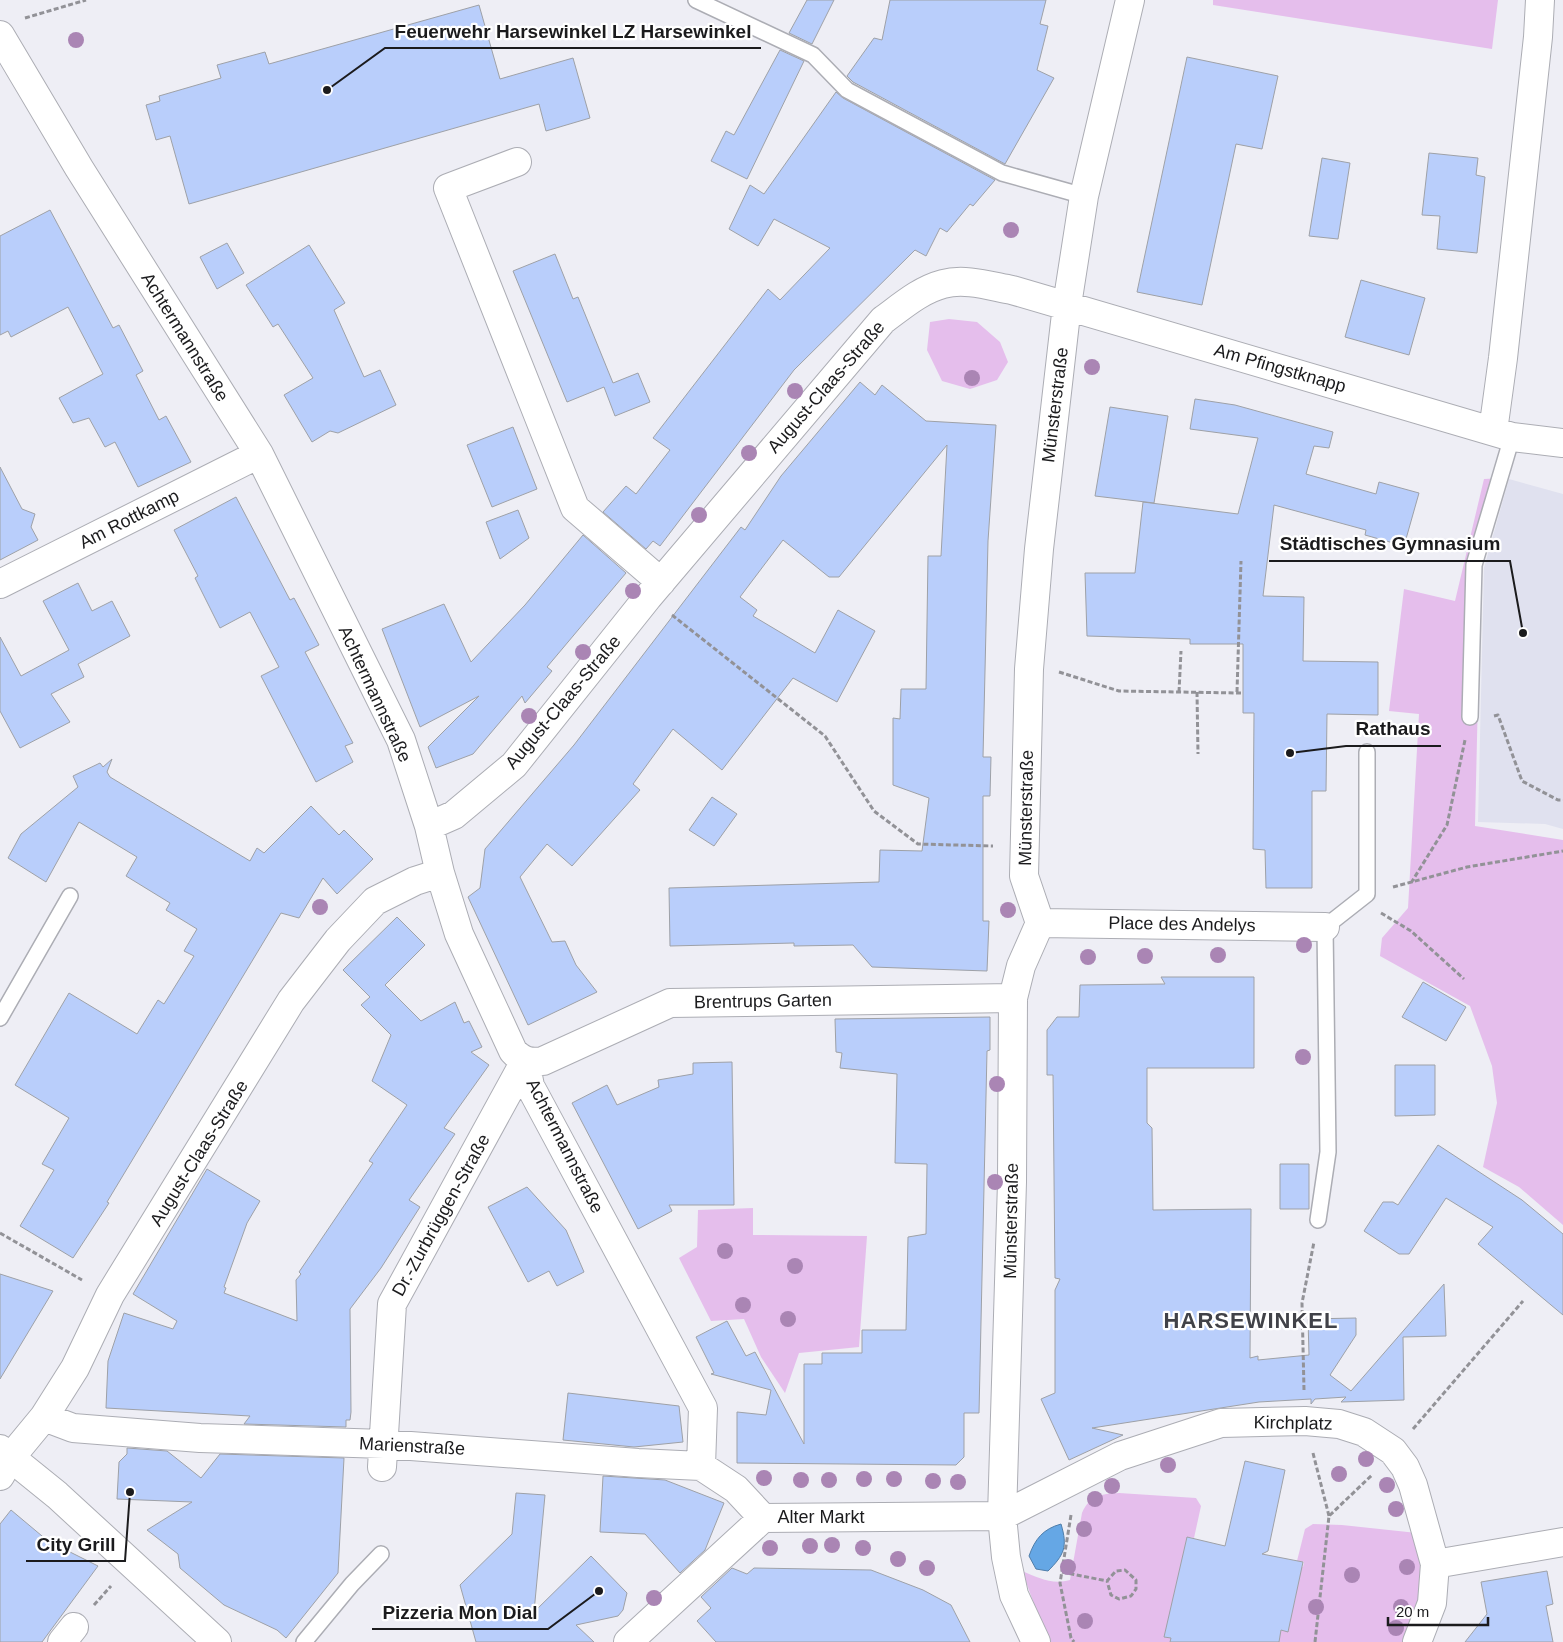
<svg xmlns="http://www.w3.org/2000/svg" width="1563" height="1642" viewBox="0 0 1563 1642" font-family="Helvetica,sans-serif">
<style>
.built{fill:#e0e1ef}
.green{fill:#e5beec}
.water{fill:#65a7e5;stroke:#4f7da9}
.building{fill:#b9cefb;stroke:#9ea1a7}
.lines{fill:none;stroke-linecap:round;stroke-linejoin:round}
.service-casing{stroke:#acadb4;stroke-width:18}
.minor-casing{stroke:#acadb4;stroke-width:30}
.tertiary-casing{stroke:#acadb4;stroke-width:30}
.path{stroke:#929297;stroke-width:3;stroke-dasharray:5 2.5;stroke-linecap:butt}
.service{stroke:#fff;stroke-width:15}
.minor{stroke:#fff;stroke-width:28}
.tertiary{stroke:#fff;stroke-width:28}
.tree{fill:#aa85b4}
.labels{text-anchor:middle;stroke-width:4.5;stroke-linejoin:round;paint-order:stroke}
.street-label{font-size:18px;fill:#1b1b1d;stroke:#fff}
.district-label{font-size:22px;font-weight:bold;letter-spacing:1px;fill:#414248;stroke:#fff}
.leader{fill:none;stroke:#1b1b1d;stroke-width:2}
.callout-dot{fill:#1b1b1d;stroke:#fff;stroke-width:2}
.callout-label{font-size:19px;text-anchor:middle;font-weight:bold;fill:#1b1b1d;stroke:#fff;stroke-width:4.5;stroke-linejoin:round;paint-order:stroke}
</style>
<rect width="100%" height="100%" fill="#eeeef5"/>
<path class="built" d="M1509,479L1563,494V829L1545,824L1478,822L1484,568Z"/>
<path class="green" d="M1213,0H1498L1492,49L1213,5Z
M949,319L977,322L1000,342L1008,362L997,380L970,389L942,381L927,350L930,322Z
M1505,478L1481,566L1475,826L1563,840V1225L1519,1187L1483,1167L1497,1103L1492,1066L1470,1006L1380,956L1382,938L1408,908L1419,714L1389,711L1404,589L1455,601L1484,479Z
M753,1208V1235L867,1236L859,1347L799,1353L785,1393L761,1357L744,1319L711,1321L679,1258L697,1247L698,1210Z
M1119,1493L1196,1498L1201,1506L1194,1538L1188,1537L1187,1540L1165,1633V1637L1171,1638L1170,1642H1050L1041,1623L1022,1571C1039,1578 1052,1585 1070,1580L1082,1513C1090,1495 1101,1494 1119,1493Z
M1313,1524L1342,1525L1417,1533L1421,1572L1420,1598L1404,1642H1279L1281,1630L1287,1631L1296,1596V1565L1303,1567L1304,1562L1297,1561L1305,1529Z"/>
<path class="water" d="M1061,1524C1068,1547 1064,1555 1048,1571L1036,1569L1029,1556C1035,1539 1043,1529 1061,1524Z"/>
<path class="building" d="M807,0H834L812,44L789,33Z
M890,0H1046L1040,24L1048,26L1037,70L1054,78L1005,164L853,82L847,76L874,38L882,40Z
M479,5L500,79L573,58L590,118L546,131L539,104L189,204L170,136L156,140L146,105L160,101L159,96L221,78L217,65L265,52L269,64Z
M780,50L804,61L747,179L711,161L726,131L734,135Z
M1187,57L1278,76L1262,149L1236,144L1202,305L1137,292Z
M836,92L843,98L995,180L973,206L970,204L947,232L940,228L926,256L915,250L794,370L660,546L653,541L646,549L603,512L626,486L636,494L670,450L653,438L768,289L780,300L830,248L774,219L758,246L729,229L750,185L764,194Z
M1429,153L1478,158L1476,175L1485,177L1477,253L1437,249L1440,216L1422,215Z
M1322,158L1350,163L1338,239L1309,236Z
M50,210L113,328L119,325L143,371L136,375L159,420L166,416L191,462L138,487L115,442L105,447L89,418L73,423L59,398L103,374L68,307L11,337L8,331L0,335V236Z
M227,243L244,273L217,289L200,257Z
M309,245L345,303L334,310L364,377L380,370L396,405L338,433L330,431L312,442L284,395L313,378L278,324L273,327L246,285Z
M555,254L573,299L578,297L613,383L638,373L650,402L615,416L604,387L567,402L513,271Z
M1361,280L1425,298L1409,355L1345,337Z
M860,382L875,395L882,385L926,421L996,425L988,541L983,757H991L990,796H983V921H989L987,971L872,967L853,945L794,946V943L670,946L669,888L879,882L880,850L922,851L929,798L893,785V718L900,719L901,689H926L928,556H941L947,445L839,577H829L783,540L740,597L757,610L753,616L815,653L838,610L875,631L837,702L793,678L722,770L673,729L633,784L640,790L572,866L547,844L520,877L552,942L565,941L576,965L597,992L528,1025L468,897L480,888L485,849L574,745L741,527L745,530L781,476Z
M1195,399L1235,405L1333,432L1329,448L1314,446L1306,474L1376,494L1379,482L1419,493L1404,546L1365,535L1366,530L1274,505L1263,596L1304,597L1303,661L1378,662V715L1327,714L1326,791H1312V888H1266L1265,850L1253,849L1254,713H1243V644H1190V639L1087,636L1085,573H1135L1143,502L1238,514L1258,438L1190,429Z
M1110,407L1168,416L1154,503L1095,496Z
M513,427L537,489L492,507L467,445Z
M0,467L22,509L35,514L31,527L38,540L0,560Z
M236,497L290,600L294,598L319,645L305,652L353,743L345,746L353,762L316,782L261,676L279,667L250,612L220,628L195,578L198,576L174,530Z
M518,510L529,538L500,559L486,522Z
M583,535L626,573L547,667L552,671L525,703L522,696L473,754L436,768L428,747L479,696L420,727L382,629L444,604L471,662L525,605Z
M78,583L92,611L112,601L130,636L78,664L84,677L51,694L70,722L20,748L0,711V637L21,676L69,650L43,601Z
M112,759L107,772L110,777L250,861L257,848L264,853L311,806L339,835L344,830L373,859L337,894L323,878L299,918L281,913L107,1202L109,1203L73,1258L20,1226L54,1170L42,1164L69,1118L15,1085L69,993L137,1034L158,1000L164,1004L194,956L184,951L197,929L166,910L170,903L126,876L137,857L79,822L46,882L8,858L21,834L78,787L73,776L100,763L103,767Z
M712,797L737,814L714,846L689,830Z
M397,917L425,945L385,985L421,1021L455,1002L464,1023L469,1021L482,1047L471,1052L489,1065L444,1128L455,1134L409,1200L420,1207L381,1268L350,1309L351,1412L350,1420H346V1427L244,1424L250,1416L106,1408L108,1361L124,1313L173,1329L177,1321L133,1294L207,1169L260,1201L247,1223L224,1287L226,1288L224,1293L297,1321L296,1280L301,1274L299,1272L373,1163L369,1161L407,1105L372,1081L391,1035L361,1005L370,997L343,970Z
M1161,977H1254V1068H1147V1123L1152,1128L1153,1210L1251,1209L1250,1358L1258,1356V1360L1309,1355L1308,1319L1356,1318V1335L1330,1375L1351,1391L1444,1284L1446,1336L1403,1337L1404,1400L1341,1402L1346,1397L1315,1399L1311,1404V1399L1259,1402L1092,1428L1123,1435L1069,1460L1041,1399L1055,1393V1290L1060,1279L1055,1278L1053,1075H1047V1030L1057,1017H1079L1080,985L1165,984Z
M1423,982L1466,1007L1446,1041L1402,1017Z
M990,1017V1050L987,1051L979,1413H964V1457L956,1465L737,1463V1412L766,1415L771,1390L711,1374L714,1373L696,1337L727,1321L746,1356L755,1352L804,1444V1364H822V1353H862V1330H906L908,1237L926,1234L927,1164L895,1163L897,1074L840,1068L842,1053L836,1052L835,1019Z
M732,1062L734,1205H669L672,1211L638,1229L572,1103L607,1085L617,1105L659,1087L658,1080L693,1074V1063Z
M1395,1065H1435V1115L1395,1116Z
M1438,1145L1522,1200L1563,1234V1315L1478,1244L1493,1227L1446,1198L1409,1254H1399L1364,1231L1383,1202H1393L1398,1205Z
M1280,1164H1309V1209H1280Z
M527,1187L566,1230L584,1272L557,1286L549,1271L528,1282L488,1207Z
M0,1274L53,1291L0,1379Z
M568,1393L679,1406L683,1442L634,1447L563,1440Z
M127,1448L167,1451L201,1478L220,1454L344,1458L338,1573L286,1638L277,1630L224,1605L180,1568L178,1554L147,1530L192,1502L117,1499L119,1462L127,1454Z
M1245,1461L1285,1470L1268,1551L1262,1554L1303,1562L1288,1632L1281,1630L1279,1642H1170L1171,1638L1164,1637L1187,1537L1225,1546Z
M603,1476L665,1480L724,1503L705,1550L680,1573L645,1534L600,1532Z
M516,1493L545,1495L534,1612L591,1556L627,1593L623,1610L618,1616L576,1625L594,1642H476L460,1585L512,1534Z
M11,1510L48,1541L98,1566L42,1642H0V1524Z
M732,1568L747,1574L754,1568L871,1570L923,1590L951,1605L970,1642H716L697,1621L711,1608L701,1597Z
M1547,1571L1553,1604L1546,1606L1553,1642H1465L1487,1614L1481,1582Z"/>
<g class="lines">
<defs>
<path id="service" d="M696,0L813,55L847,90L1002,173L1084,196
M1470,717L1474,565L1512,437
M0,1018L70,896
M1318,1220L1328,1152L1325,927L1367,894V752
M304,1642L352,1584L381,1554"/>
<path id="minor" d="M0,35L79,168L259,454L401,740L429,826L440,873L459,934L513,1051C522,1061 530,1063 543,1061L670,1003L1013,998
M517,162L448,188L575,508L661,582
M1493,431L1503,358L1538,37L1540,0
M0,584L259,454
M429,826L454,815L514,765L648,597L883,320C901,307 920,290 943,284C965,278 990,286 1012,290L1512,437L1563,443
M1040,923L1325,927
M525,1061L530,1086L703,1408L701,1466
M44,1417L73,1428L200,1438L384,1444L638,1463L701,1466L736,1489L763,1518
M382,1467L392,1304L525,1061
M0,1476L11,1457L44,1417L75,1368L110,1295L291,1001L338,940L375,901L415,881L440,873
M1435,1564L1563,1542
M62,1642L74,1627
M628,1642L763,1518L1002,1516L1120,1456L1221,1423L1305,1421L1339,1424L1364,1432L1393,1451L1405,1467L1413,1485L1435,1564L1432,1603L1417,1642
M1036,1642L1014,1595L1006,1557L1002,1516L1012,1182L1013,998L1021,966L1040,923L1024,876L1029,669L1039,549L1067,305L1084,196L1130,0"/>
<path id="tertiary" d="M0,1449L57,1495L217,1642"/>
</defs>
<use href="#service" class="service-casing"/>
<use href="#minor" class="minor-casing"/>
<use href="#tertiary" class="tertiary-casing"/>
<path class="path" d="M25,18L86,0
M672,615L825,736L874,811L918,844L993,846
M1059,672L1119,691L1241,693
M1179,692L1181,651
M1197,692L1198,754
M1237,692L1241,561
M1494,716L1498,715L1522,781L1558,800H1563
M1411,883L1447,825L1465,740
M1393,887L1467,867L1563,851
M1381,913L1411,931L1464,979
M0,1233L82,1280
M1304,1390L1302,1303L1314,1242
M1413,1429L1523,1301
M1313,1453L1329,1516
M1071,1515L1060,1583L1071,1638L1074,1642
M1062,1572L1107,1581L1116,1571L1125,1570L1136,1580V1589L1131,1596L1119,1599L1111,1595L1107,1581
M94,1605L111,1586
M1315,1642L1329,1516L1372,1475"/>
<use href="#service" class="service"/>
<use href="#minor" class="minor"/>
<use href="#tertiary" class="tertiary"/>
</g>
<g class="tree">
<circle cx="76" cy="40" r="8"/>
<circle cx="1011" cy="230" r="8"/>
<circle cx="1092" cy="367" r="8"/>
<circle cx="972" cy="378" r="8"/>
<circle cx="795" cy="391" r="8"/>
<circle cx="749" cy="453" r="8"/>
<circle cx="699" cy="515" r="8"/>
<circle cx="633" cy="591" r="8"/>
<circle cx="583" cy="652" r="8"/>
<circle cx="529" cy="716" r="8"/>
<circle cx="320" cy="907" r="8"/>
<circle cx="1008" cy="910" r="8"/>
<circle cx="1304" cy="945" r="8"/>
<circle cx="1218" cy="955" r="8"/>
<circle cx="1145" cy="956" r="8"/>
<circle cx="1088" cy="957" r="8"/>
<circle cx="1303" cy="1057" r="8"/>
<circle cx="997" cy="1084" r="8"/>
<circle cx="995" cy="1182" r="8"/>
<circle cx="725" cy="1251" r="8"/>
<circle cx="795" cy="1266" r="8"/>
<circle cx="743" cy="1305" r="8"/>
<circle cx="788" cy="1319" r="8"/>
<circle cx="1366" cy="1459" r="8"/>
<circle cx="1168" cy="1465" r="8"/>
<circle cx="1339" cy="1474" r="8"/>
<circle cx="764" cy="1478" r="8"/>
<circle cx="864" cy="1479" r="8"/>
<circle cx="894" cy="1479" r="8"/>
<circle cx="801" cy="1480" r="8"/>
<circle cx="829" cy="1480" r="8"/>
<circle cx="933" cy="1481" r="8"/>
<circle cx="958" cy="1482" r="8"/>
<circle cx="1387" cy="1485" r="8"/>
<circle cx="1112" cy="1486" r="8"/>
<circle cx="1095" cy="1499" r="8"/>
<circle cx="1396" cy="1509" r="8"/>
<circle cx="1084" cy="1529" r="8"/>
<circle cx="832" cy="1545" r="8"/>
<circle cx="810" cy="1546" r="8"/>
<circle cx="770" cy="1548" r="8"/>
<circle cx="863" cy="1548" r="8"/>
<circle cx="898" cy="1559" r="8"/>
<circle cx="1068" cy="1567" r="8"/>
<circle cx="1407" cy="1567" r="8"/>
<circle cx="927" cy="1568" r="8"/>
<circle cx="1352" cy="1575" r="8"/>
<circle cx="654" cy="1598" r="8"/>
<circle cx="1316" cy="1607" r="8"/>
<circle cx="1401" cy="1607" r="8"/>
<circle cx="1085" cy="1621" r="8"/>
<circle cx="1396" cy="1628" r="8"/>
</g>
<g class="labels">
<g class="street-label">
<text transform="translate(185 337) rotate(58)" y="6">Achtermannstraße</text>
<text transform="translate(1280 368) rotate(16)" y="6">Am Pfingstknapp</text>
<text transform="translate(826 387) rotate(-49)" y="6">August-Claas-Straße</text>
<text transform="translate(1055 405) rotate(-83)" y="6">Münsterstraße</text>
<text transform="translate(129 519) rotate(-27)" y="6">Am Rottkamp</text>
<text transform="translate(375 694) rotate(65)" y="6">Achtermannstraße</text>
<text transform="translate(563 702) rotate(-50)" y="6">August-Claas-Straße</text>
<text transform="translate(1026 808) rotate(-89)" y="6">Münsterstraße</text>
<text transform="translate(1182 924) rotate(1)" y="6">Place des Andelys</text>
<text transform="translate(763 1001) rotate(-1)" y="6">Brentrups Garten</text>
<text transform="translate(565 1146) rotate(63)" y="6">Achtermannstraße</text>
<text transform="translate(199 1153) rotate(-58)" y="6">August-Claas-Straße</text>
<text transform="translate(441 1215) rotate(-61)" y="6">Dr.-Zurbrüggen-Straße</text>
<text transform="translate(1011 1221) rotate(-89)" y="6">Münsterstraße</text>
<text transform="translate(1293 1423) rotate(1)" y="6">Kirchplatz</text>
<text transform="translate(412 1446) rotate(3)" y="6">Marienstraße</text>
<text x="821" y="1523">Alter Markt</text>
</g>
<g class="district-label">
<text x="1251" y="1328">HARSEWINKEL</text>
</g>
</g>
<path class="leader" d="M327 90L385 48H761M1523 633L1510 561H1269M1290 753L1346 746H1441M130 1492L125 1561H26M599 1591L548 1629H372"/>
<g class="callout-dot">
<circle cx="327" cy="90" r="5"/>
<circle cx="1523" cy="633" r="5"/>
<circle cx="1290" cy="753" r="5"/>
<circle cx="130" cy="1492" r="5"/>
<circle cx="599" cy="1591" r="5"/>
</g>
<g class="callout-label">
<text x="573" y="38">Feuerwehr Harsewinkel LZ Harsewinkel</text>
<text x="1390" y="550">Städtisches Gymnasium</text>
<text x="1393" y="735">Rathaus</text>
<text x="76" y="1551">City Grill</text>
<text x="460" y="1619">Pizzeria Mon Dial</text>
</g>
<path d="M1388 1617v8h100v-8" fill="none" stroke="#1b1b1d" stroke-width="2.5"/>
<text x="1396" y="1617" font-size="15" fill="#1b1b1d" stroke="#ffffff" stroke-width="4" paint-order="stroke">20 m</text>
</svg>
